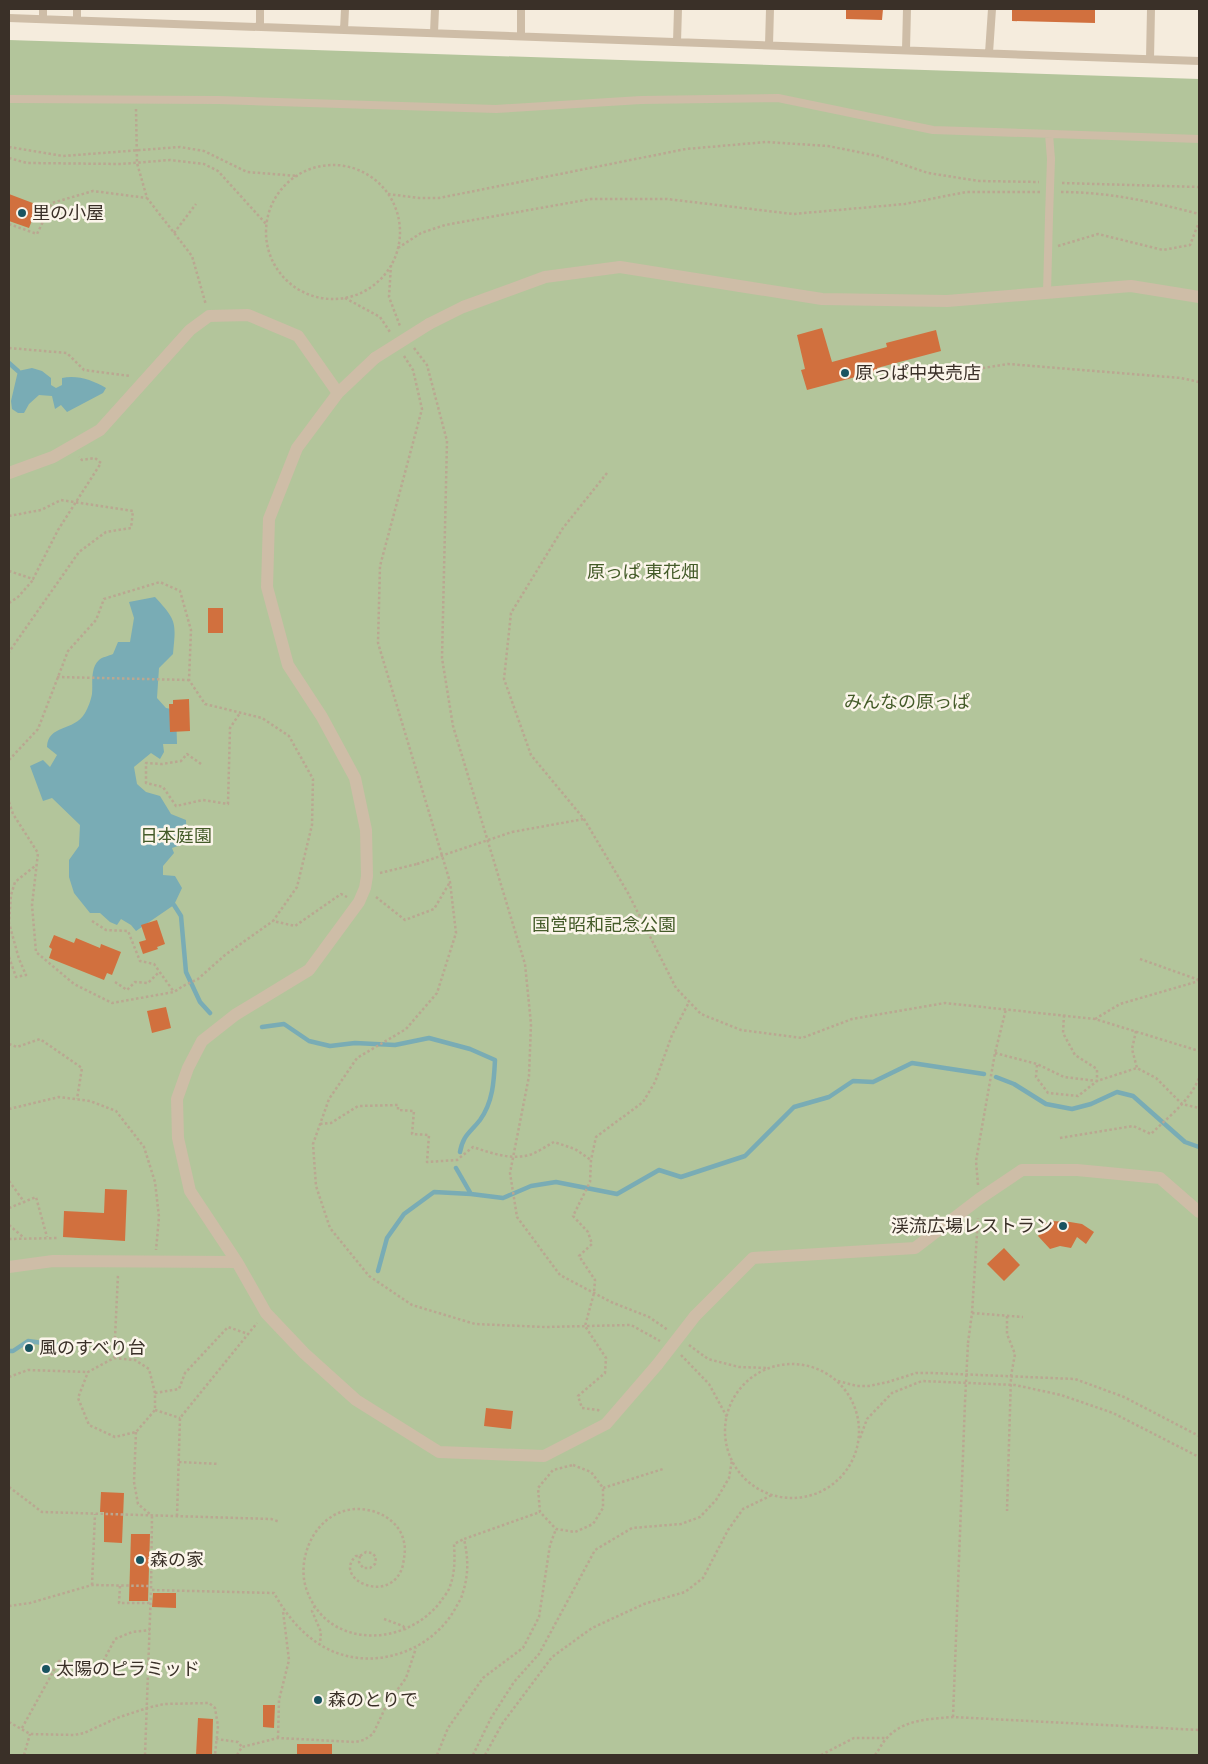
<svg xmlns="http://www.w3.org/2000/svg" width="1208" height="1764" viewBox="0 0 1208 1764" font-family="'IBM Plex Sans','Noto Sans JP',sans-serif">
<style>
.green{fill:#b3c59b}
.water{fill:#79acb5}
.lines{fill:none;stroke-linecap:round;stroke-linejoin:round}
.stream{stroke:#79acb5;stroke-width:4.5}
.building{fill:#d1703e}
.path{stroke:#baa791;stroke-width:2.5;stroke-dasharray:2.5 2.5;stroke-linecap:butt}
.lane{stroke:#cebda7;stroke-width:8}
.street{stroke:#cebda7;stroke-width:12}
.path-bridge{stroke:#baa791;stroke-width:2.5;stroke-dasharray:2.5 2.5;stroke-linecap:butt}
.lane-bridge{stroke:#cebda7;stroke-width:8}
.street-bridge{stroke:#cebda7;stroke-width:12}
.poi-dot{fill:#195460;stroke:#fbf5ea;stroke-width:2}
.labels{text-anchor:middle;stroke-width:5;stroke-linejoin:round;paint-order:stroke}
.poi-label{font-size:18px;fill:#3a3028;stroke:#fbf5ea;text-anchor:start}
.park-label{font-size:18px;fill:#445b29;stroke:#fbf5ea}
</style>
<rect width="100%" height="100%" fill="#f5ecdd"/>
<path class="green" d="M9,40L1199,79V1755H9Z"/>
<path class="water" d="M32,368L42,371L51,378V385L56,388L62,385V378C78,375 92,380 106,388L103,393L67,412L61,405L55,409L52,396L39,395L29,404L24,413H18L12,409L11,401L18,371Z
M155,597C177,621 176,622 173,654L159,668L157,698L166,708L176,710L177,744H163L164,752L160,759L151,753L134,767L137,784L146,792L160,796L171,814L186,820L187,843L172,848L174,853L163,866V875L175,876L182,888L174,905L136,931L131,925L121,919L117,925L110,922L100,913H90L74,893L69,877V860L79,846L80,825L52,798L43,801L30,766L43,760L50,767L57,755L47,747C48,724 74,732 85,713C88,708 91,700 92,694C93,684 90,668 99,660C102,657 109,656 113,654L118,642H130L134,618L129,602Z"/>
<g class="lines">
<path class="stream" d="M9,363L18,371
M174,905L181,916L186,972L200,1002L210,1013
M262,1027L284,1024L309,1041L330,1046L355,1043L395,1045L429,1038L470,1049L495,1060C494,1081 493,1102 480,1120C470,1133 463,1135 460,1152
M996,1077L1014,1084L1046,1104L1072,1109L1091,1104L1117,1092L1133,1096L1185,1142L1199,1147
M456,1168L471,1194L503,1198L531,1186L556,1182L617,1194L659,1170L681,1177L745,1156L794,1107L829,1097L853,1081L873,1082L912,1063L984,1074
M378,1271L387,1238L404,1214L434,1192L471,1194
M9,1351H13L28,1341L58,1345"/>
</g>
<path class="building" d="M846,9H883L882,20L846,19Z
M1012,9H1095V23L1012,21Z
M9,194L38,205L29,228L9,221Z
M822,328L832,362L887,347L886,343L936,330L941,351L877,368L878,371L807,390L801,370L805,369L797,335Z
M208,608H223V633H208Z
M189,699L190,731L170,732L169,704H173V700Z
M157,920L165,944L157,947L158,949L143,954L139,942L146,940L141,925Z
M54,935L74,943L76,938L100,948L101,944L121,952L112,975L107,973L104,980L49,958L52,949L49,947Z
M166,1007L171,1028L152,1033L147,1011Z
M105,1189L127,1190L125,1241L63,1237L64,1211L104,1213Z
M1052,1221L1070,1222L1082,1224L1094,1232L1086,1244L1077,1237L1071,1248L1060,1246L1050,1249L1038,1236L1043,1230L1042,1225Z
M1004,1248L1020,1265L1004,1281L987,1264Z
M486,1408L513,1411L511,1429L484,1426Z
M101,1492L124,1493L122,1543L104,1542V1512H100Z
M131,1534H150L148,1601H129Z
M153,1593H176V1608L152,1607Z
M263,1705H275L274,1728L263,1727Z
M198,1718L213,1719L212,1755H196Z
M297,1744H332V1755H297Z"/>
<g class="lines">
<path class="path" d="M136,109L137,163L147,198L192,256L206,305
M9,147L63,156L180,147L204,151L247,172L298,176
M9,158L27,163L121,164L170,160L204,164L218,171L267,225
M266 232a67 67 0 1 1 134 0a67 67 0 1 1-134 0Z
M1062,183L1199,187
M1061,192C1109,192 1153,202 1199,214
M388,194L419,198H439L686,149L766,142L828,146L878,156L928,173L979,181L1039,182
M9,224L37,234L52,203L93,191L147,198
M174,233L196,204
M1058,246L1098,234L1163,250L1190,245L1199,222
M398,248L421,233L445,225L591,199H667L793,214L905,204L966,192H1040
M391,265L389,297L400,326
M345,298L380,317L390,332
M9,348L67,353L84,370L130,376
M414,348L427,365L447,441L442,658L453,726L525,964L531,1024L529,1076L510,1173L517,1217L560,1275L611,1302L649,1317L668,1330
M404,356L413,370L422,409L380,566L378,643L450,882L456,933L437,993L406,1029L357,1058L329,1099L313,1144L316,1186L330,1228L369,1276L412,1305L475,1324L545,1327L631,1325L660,1341
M958,372L1008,364L1181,378L1199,382
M607,473L563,528L511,613L504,679L531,755L584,819L628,893L676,988L701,1014L741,1030L802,1038L852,1019L945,1003L1095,1019L1199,1051
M9,516L41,510L61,500L133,511L131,528L106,532L79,552L9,652
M9,571L33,579L58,530L101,463L95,458L82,460L79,457
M9,603L18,597L33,580
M57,677L189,680
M9,760L38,729L68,651L96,620L104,599L160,582L180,591L191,630L189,680L205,704L262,718L289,736L313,779L312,825L297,887L273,921L295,926L341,894L347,897
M201,764L187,754L181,761L162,764L146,763V783L163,787L176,806L203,800L228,804L230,728L240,713
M9,802L13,814L38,853L32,905L36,952L74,984L112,1003L174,992L183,986L198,979L225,955L273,921
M512,832L584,819
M380,873L417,864
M376,897L405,920L434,909L450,882
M92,921L106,930L128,931L140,961L154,964L174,992
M9,957L16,977L26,975L19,959L9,923L11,895L15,882L35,866
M1140,959L1199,980
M115,982L127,990L135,982L148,983L159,972
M1095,1019L1120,1004L1199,981
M1136,1031L1132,1049L1137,1068
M9,1044L17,1047L40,1039L82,1068L77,1099
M995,1053L1037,1064L1064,1077L1097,1081L1137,1068L1156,1078L1182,1104L1199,1108
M1037,1065L1036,1077L1048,1093L1078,1096L1097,1081V1069L1075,1055L1063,1033L1064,1015
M9,1109L59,1097L90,1101L116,1111L144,1147L155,1182L159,1217L156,1250
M320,1124L331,1123L358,1106L398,1105V1110L414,1111L412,1134L429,1135L427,1162L457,1160L473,1147C491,1153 510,1160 529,1155C537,1153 546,1146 554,1142L575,1149L591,1160
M1060,1138L1133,1126L1151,1134C1168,1117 1190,1101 1199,1078
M9,1181L25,1203
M978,1185L976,1161L995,1053L1006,1009
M9,1208L36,1197L47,1237
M9,1225L23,1237
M9,1239L58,1238
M972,1313L1023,1317
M1007,1316V1334L1015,1354L1011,1376L1007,1511
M968,1343L972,1313L978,1218
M689,1345L708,1359L739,1367L769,1368
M681,1355L709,1384L727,1417
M114,1358L135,1360L149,1369L155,1393V1410L136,1432L115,1437L89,1425L78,1398L88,1372L114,1358L118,1275
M725 1431a67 67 0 1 1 134 0a67 67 0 1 1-134 0Z
M9,1377L28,1370L88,1372
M838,1381L857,1386H869L888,1382L916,1373H932L1075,1379L1124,1397L1199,1436
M155,1393L179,1389L185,1373L228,1327L248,1334
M155,1410L180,1418
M599,1411L598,1410L582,1408L578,1396L605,1373L606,1358L585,1326L594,1293L595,1280L579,1256L592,1244L588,1232L573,1216L590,1182L591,1160L596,1137L643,1102L655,1082L672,1035L689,1002
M136,1432L134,1482L138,1504L151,1515
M860,1438L867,1419L892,1393L922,1381L1015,1385L1061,1395L1113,1413L1199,1457
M179,1462L219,1464
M573,1465L591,1472L603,1488V1508L593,1524L575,1532L556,1529L540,1512L538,1488L553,1470Z
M9,1487L42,1512L271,1519L280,1522
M603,1488L663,1469
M152,1516L151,1590L274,1593C285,1613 300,1632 319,1644C365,1674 429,1655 455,1609C458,1603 462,1598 463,1592C469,1573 468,1557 464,1539L540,1512
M177,1516L180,1418L257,1323
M360,1556L359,1562L363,1568H370L375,1564L376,1557L372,1553L366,1552L360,1556H356C331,1579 392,1607 403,1565C404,1557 406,1550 404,1542C399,1516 367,1504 344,1511C313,1520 297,1559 306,1588C326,1650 406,1648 441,1601C443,1598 447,1593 449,1589C455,1574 455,1560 454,1544L464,1539
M92,1585L95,1514
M120,1586L119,1603H151
M9,1606L30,1603L92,1585L151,1586
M315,1606L312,1611L321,1632L320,1644
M384,1619L403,1626L406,1630
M953,1717L965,1402
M9,1722L30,1734L74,1735L84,1733L117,1718L147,1708L164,1704L209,1703L215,1708L218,1726L215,1755
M22,1728L59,1661L97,1673L115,1639L132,1632L150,1630
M278,1738L279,1700L289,1660L283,1611
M216,1739L238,1742L242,1747
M24,1755L30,1734
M237,1755L242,1747L278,1738L355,1742L364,1740L373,1734L387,1704L406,1678L416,1648
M437,1755L448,1728L483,1678L523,1648L539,1617L550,1545L556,1529
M473,1755L491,1718L514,1682L539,1654L595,1550L632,1528L681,1524L700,1517L716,1500L729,1478L732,1460
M485,1755L502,1724L552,1657L592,1628L644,1604L685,1592L703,1578L728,1530L743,1509L772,1495
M821,1755L854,1738H887
M875,1755C879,1750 882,1743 886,1739C903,1719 930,1719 953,1717L1199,1730"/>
<path class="lane" d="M9,18L1199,61
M43,19V9
M77,20V9
M260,27V9
M344,30L345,9
M434,33L435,9
M521,36V9
M677,42L678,9
M769,45L770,9
M906,50L907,9
M989,53L992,9
M1150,59L1151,9
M9,99L219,100L496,109L641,100L778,98L933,130L1199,139
M1049,134L1051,159
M1047,293L1049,217"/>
<path class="street" d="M429,324L463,307L545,277L620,267L822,299L947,301L1131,286L1199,297
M375,358L338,393L297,448L269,519L267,587L288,665L322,717L355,778L366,830L367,876L365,888L359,902L309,970L235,1015L202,1041L188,1068L177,1099L178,1138L190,1191L237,1262L266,1313L304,1353L356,1400L439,1452L544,1456L606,1424L657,1365
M9,473L53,457L100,430L190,330L209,316L248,315L298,336L338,393
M9,1267L53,1261L237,1262
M695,1316L753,1258L915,1248L979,1199L1022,1170H1077L1160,1178L1199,1212"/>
<path class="path-bridge" d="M417,864L512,832
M965,1402L968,1343
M145,1755L151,1590"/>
<path class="lane-bridge" d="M1049,217L1051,159"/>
<path class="street-bridge" d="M375,358L429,324
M657,1365L695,1316"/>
</g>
<g class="poi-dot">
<circle cx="22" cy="213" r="5"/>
<circle cx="845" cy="373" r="5"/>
<circle cx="1063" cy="1226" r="5"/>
<circle cx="29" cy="1348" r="5"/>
<circle cx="140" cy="1560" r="5"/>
<circle cx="46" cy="1669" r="5"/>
<circle cx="318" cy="1700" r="5"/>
</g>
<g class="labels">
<g class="poi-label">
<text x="32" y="219">里の小屋</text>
<text x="855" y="379">原っぱ中央売店</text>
<text x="1053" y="1232" text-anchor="end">渓流広場レストラン</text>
<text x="39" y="1354">風のすべり台</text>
<text x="150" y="1566">森の家</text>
<text x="56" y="1675">太陽のピラミッド</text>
<text x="328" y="1706">森のとりで</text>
</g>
<g class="park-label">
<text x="643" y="578">原っぱ 東花畑</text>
<text x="907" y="708">みんなの原っぱ</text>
<text x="176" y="842">日本庭園</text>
<text x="604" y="931">国営昭和記念公園</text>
</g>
</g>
<rect width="1208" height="1764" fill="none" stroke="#3a3028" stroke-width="20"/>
</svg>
